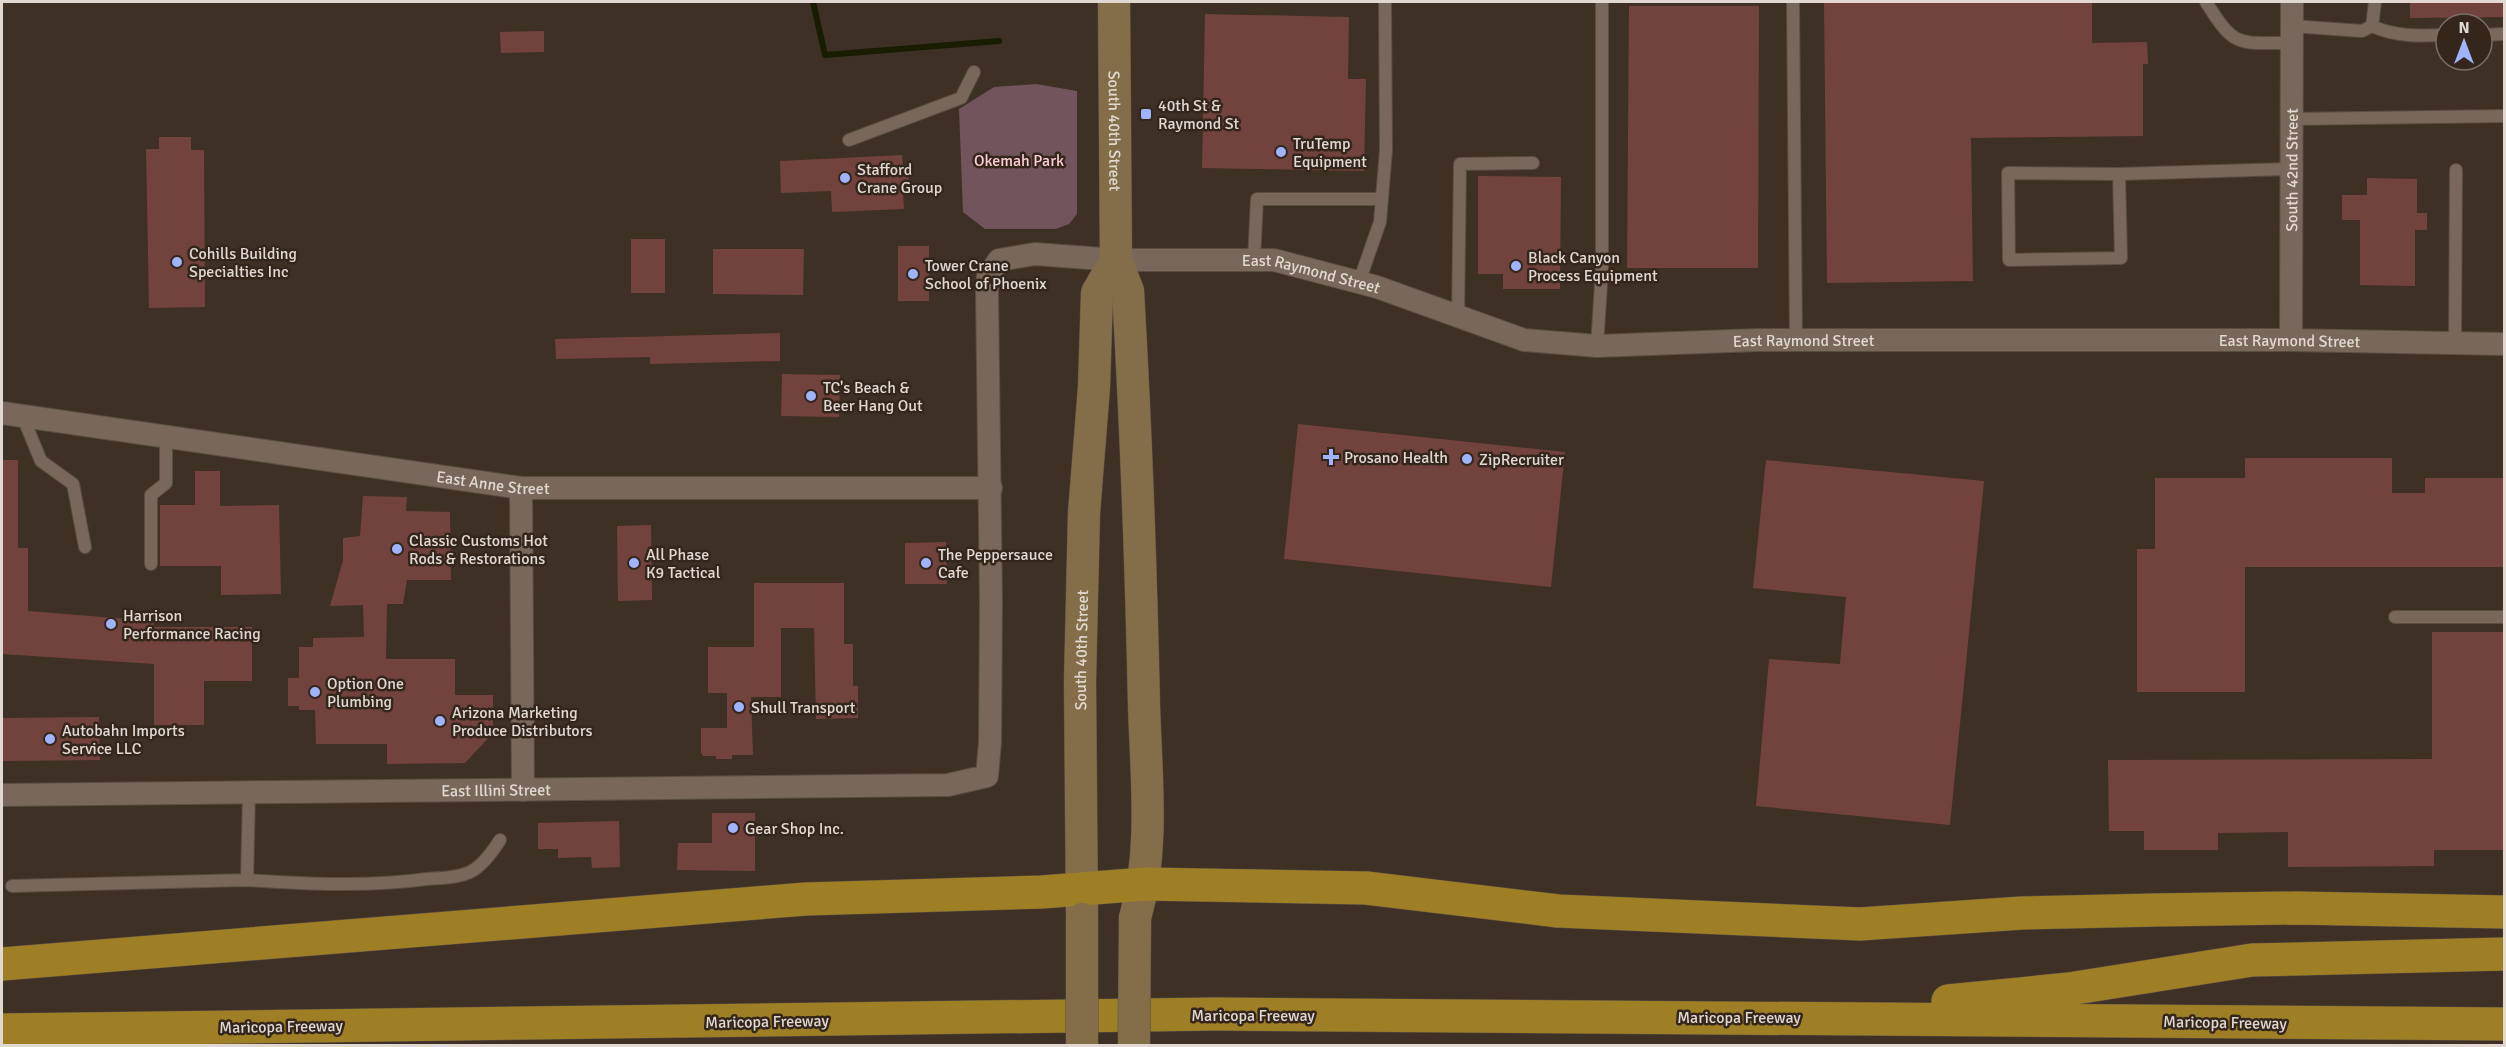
<svg xmlns="http://www.w3.org/2000/svg" width="2506" height="1047" viewBox="0 0 2506 1047" font-family="Signika,sans-serif">
<style>
.green{fill:#72545c}
.lines{fill:none;stroke-linecap:round;stroke-linejoin:round}
.stream{stroke:#181c00;stroke-width:6}
.building{fill:#72433c}
.lane-casing{stroke:#5a4e44;stroke-width:14}
.street-casing{stroke:#5a4e44;stroke-width:24}
.secondary-casing{stroke:#5a4e44;stroke-width:33}
.highway-casing{stroke:#5a4e44;stroke-width:34}
.lane{stroke:#78675a;stroke-width:12}
.street{stroke:#78675a;stroke-width:22}
.secondary{stroke:#846e4a;stroke-width:32}
.highway{stroke:#9f7f25;stroke-width:33}
.secondary-bridge-casing{stroke:#5a4e44;stroke-width:33;stroke-linecap:butt}
.secondary-bridge{stroke:#846e4a;stroke-width:32}
.poi-dot{fill:#a0b3fd;stroke:#34261b;stroke-width:2}
.labels{text-anchor:middle;stroke-width:5;stroke-linejoin:round;paint-order:stroke}
.poi-label{font-size:16px;fill:#e1d8d1;stroke:#34261b;text-anchor:start}
.street-label{font-size:16px;fill:#e1d8d1;stroke:#34261b}
.park-label{font-size:16px;fill:#fecdda;stroke:#34261b}
</style>
<rect width="100%" height="100%" fill="#3f3025"/>
<path class="green" d="M1036,84L1077,91V214L1069,224L1056,229H985L963,212L959,109L994,87Z"/>
<g class="lines">
<path class="stream" d="M813,2L825,55L999,41"/>
</g>
<path class="building" d="M1824,2H2092V43L2147,42L2148,64H2143V136L1971,138L1973,281L1827,283Z
M2410,2H2505V17L2410,18Z
M1629,6H1759L1758,268H1627Z
M1205,14L1349,17L1348,79H1366L1364,171L1202,168Z
M544,31V52L501,53L500,32Z
M159,137H191V150H204L205,307L149,308L146,149H159Z
M902,155L903,166H908L909,193L903,194L904,209L832,212L831,191L781,193L780,161Z
M1478,176L1561,177L1560,289H1503V274H1478Z
M2367,178L2417,179V213H2427V230H2415V286L2360,285V220H2342V195H2367Z
M631,239H665V293H631Z
M898,246H929V301H898Z
M713,249H804L803,295L713,294Z
M780,333V361L650,364V357L556,359L555,339Z
M782,374L840,375L839,417L781,416Z
M1298,424L1565,452L1551,587L1284,559Z
M2245,458H2392V493H2425V478H2505V567H2245V692H2137V549H2155V478H2245Z
M2,460H18V548H28V611L153,621L154,627H252V681H204V725H154V664L2,654Z
M1766,460L1984,481L1950,825L1756,806L1769,659L1840,664L1846,597L1753,588Z
M195,471H220V506L279,505L281,594L221,595V566H160V505H195Z
M363,496L407,497L406,511L450,512L451,580H407L403,604H387L386,659H455V695H493V733L465,763L387,764V744H316L315,710H299V706H288V678H299V647H313V638L364,637L363,605L330,606L343,560V538L360,536Z
M651,525L652,600L618,601L617,526Z
M946,542L947,584H905V543Z
M754,583H844V644H853V686H858V718L816,719L814,628H781V697H751L753,755H732V759H716V756H703L701,753V728H727V693H708V647H754Z
M2432,632H2505V850H2434V866L2288,867V832L2218,833V850H2144V831H2109L2108,760L2432,759Z
M99,717L100,760L2,761V718Z
M712,813H755V871L677,870L678,843H712Z
M619,821L620,867L592,868L591,857L558,858V849H538V823Z"/>
<g class="lines">
<defs>
<path id="lane" d="M1793,2L1796,340
M2206,2C2236,50 2238,42 2292,43
M2292,26L2362,31L2372,26L2375,2
M2372,26C2396,37 2420,36 2446,35
M2482,35L2504,34
M2292,119L2504,116
M849,140L961,98L974,72
M2119,174L2121,258L2009,260L2008,173L2119,174L2292,169
M1254,260L1257,199H1381
M1359,282L1380,222L1386,150L1385,2
M1458,317L1460,164L1533,163
M2455,343L2456,170
M1597,346L1602,269V2
M22,415L41,461L73,484L85,547
M151,564V495L166,483V435
M2395,617H2504
M247,880C307,884 367,887 427,879C441,878 459,878 472,871C484,864 493,851 500,840
M12,886L247,880L249,793"/>
<g id="street">
<path id="s1" d="M2291,340L2292,2"/>
<path id="s2" d="M2,413L521,488H991"/>
<path d="M521,488L523,790"/>
<path id="s3" d="M2,795L948,785L987,776L990,742L991,603L987,291L988,276L999,260L1035,254L1116,260H1274L1377,287L1524,340L1597,346L1757,340H2291L2504,344"/>
</g>
<g id="secondary">
<path id="s4" d="M1114,2L1116,260L1128,291C1136,429 1141,567 1144,705C1146,776 1155,849 1135,918"/>
<path id="s5" d="M1082,916L1080,681L1084,513L1094,387L1097,293L1116,260"/>
</g>
<path id="highway" d="M2,964L806,899L1042,892L1145,884L1366,888L1558,911L1860,924L2022,913L2156,910L2296,908L2504,912
M1948,1001L2069,989L2252,960L2504,954
M2,1030L1216,1014L2504,1024"/>
</defs>
<use href="#lane" class="lane-casing"/>
<use href="#street" class="street-casing"/>
<use href="#secondary" class="secondary-casing"/>
<use href="#highway" class="highway-casing"/>
<use href="#lane" class="lane"/>
<use href="#street" class="street"/>
<use href="#secondary" class="secondary"/>
<use href="#highway" class="highway"/>
<defs>
<path id="secondary-bridge" d="M1082,919V1046
M1134,1046L1135,918"/>
</defs>
<use href="#secondary-bridge" class="secondary-bridge-casing"/>
<use href="#secondary-bridge" class="secondary-bridge"/>
</g>
<g class="poi-dot">
<rect x="1140" y="108" width="12" height="12" rx="3"/>
<circle cx="1281" cy="152" r="6"/>
<circle cx="845" cy="178" r="6"/>
<circle cx="177" cy="262" r="6"/>
<circle cx="1516" cy="266" r="6"/>
<circle cx="913" cy="274" r="6"/>
<circle cx="811" cy="396" r="6"/>
<path d="M1328 448h6v6h6v6h-6v6h-6v-6h-6v-6h6z"/>
<circle cx="1467" cy="459" r="6"/>
<circle cx="397" cy="549" r="6"/>
<circle cx="634" cy="563" r="6"/>
<circle cx="926" cy="563" r="6"/>
<circle cx="111" cy="624" r="6"/>
<circle cx="315" cy="692" r="6"/>
<circle cx="739" cy="707" r="6"/>
<circle cx="440" cy="721" r="6"/>
<circle cx="50" cy="739" r="6"/>
<circle cx="733" cy="828" r="6"/>
</g>
<g class="labels">
<g class="poi-label">
<text x="1158" y="111">40th St &amp;<tspan x="1158" dy="18">Raymond St</tspan></text>
<text x="1293" y="149">TruTemp<tspan x="1293" dy="18">Equipment</tspan></text>
<text x="857" y="175">Stafford<tspan x="857" dy="18">Crane Group</tspan></text>
<text x="189" y="259">Cohills Building<tspan x="189" dy="18">Specialties Inc</tspan></text>
<text x="1528" y="263">Black Canyon<tspan x="1528" dy="18">Process Equipment</tspan></text>
<text x="925" y="271">Tower Crane<tspan x="925" dy="18">School of Phoenix</tspan></text>
<text x="823" y="393">TC's Beach &amp;<tspan x="823" dy="18">Beer Hang Out</tspan></text>
<text x="1344" y="463">Prosano Health</text>
<text x="1479" y="465">ZipRecruiter</text>
<text x="409" y="546">Classic Customs Hot<tspan x="409" dy="18">Rods &amp; Restorations</tspan></text>
<text x="646" y="560">All Phase<tspan x="646" dy="18">K9 Tactical</tspan></text>
<text x="938" y="560">The Peppersauce<tspan x="938" dy="18">Cafe</tspan></text>
<text x="123" y="621">Harrison<tspan x="123" dy="18">Performance Racing</tspan></text>
<text x="327" y="689">Option One<tspan x="327" dy="18">Plumbing</tspan></text>
<text x="751" y="713">Shull Transport</text>
<text x="452" y="718">Arizona Marketing<tspan x="452" dy="18">Produce Distributors</tspan></text>
<text x="62" y="736">Autobahn Imports<tspan x="62" dy="18">Service LLC</tspan></text>
<text x="745" y="834">Gear Shop Inc.</text>
</g>
<g class="street-label">
<text dy="6" stroke="none"><textPath href="#s4" startOffset="129">South 40th Street</textPath></text>
<text dy="6" stroke="none"><textPath href="#s1" startOffset="170">South 42nd Street</textPath></text>
<text dy="6" stroke="none"><textPath href="#s3" startOffset="1820">East Raymond Street</textPath></text>
<text dy="6" stroke="none"><textPath href="#s3" startOffset="2324">East Raymond Street</textPath></text>
<text dy="6" stroke="none"><textPath href="#s3" startOffset="2810">East Raymond Street</textPath></text>
<text dy="6" stroke="none"><textPath href="#s2" startOffset="496">East Anne Street</textPath></text>
<text dy="6" stroke="none"><textPath href="#s5" startOffset="266">South 40th Street</textPath></text>
<text dy="6" stroke="none"><textPath href="#s3" startOffset="494">East Illini Street</textPath></text>
<text x="1253" y="1021">Maricopa Freeway</text>
<text x="1739" y="1023">Maricopa Freeway</text>
<text transform="translate(767 1021) rotate(-1)" y="6">Maricopa Freeway</text>
<text transform="translate(2225 1022) rotate(1)" y="6">Maricopa Freeway</text>
<text transform="translate(281 1026) rotate(-1)" y="6">Maricopa Freeway</text>
</g>
<g class="park-label">
<text x="1019" y="166">Okemah Park</text>
</g>
</g>
<rect width="2506" height="1047" fill="none" stroke="#e1d8d1" stroke-width="6"/>
<g transform="translate(2464 42)"><circle r="28" fill="#34261b" stroke="#796d64" stroke-width="1.5"/>
<path d="M0-4.5L10 22L0 15L-10 22Z" fill="#a0b3fd"/>
<text y="-9" font-size="16" font-weight="bold" text-anchor="middle" fill="#e1d8d1">N</text>
</g>
</svg>
